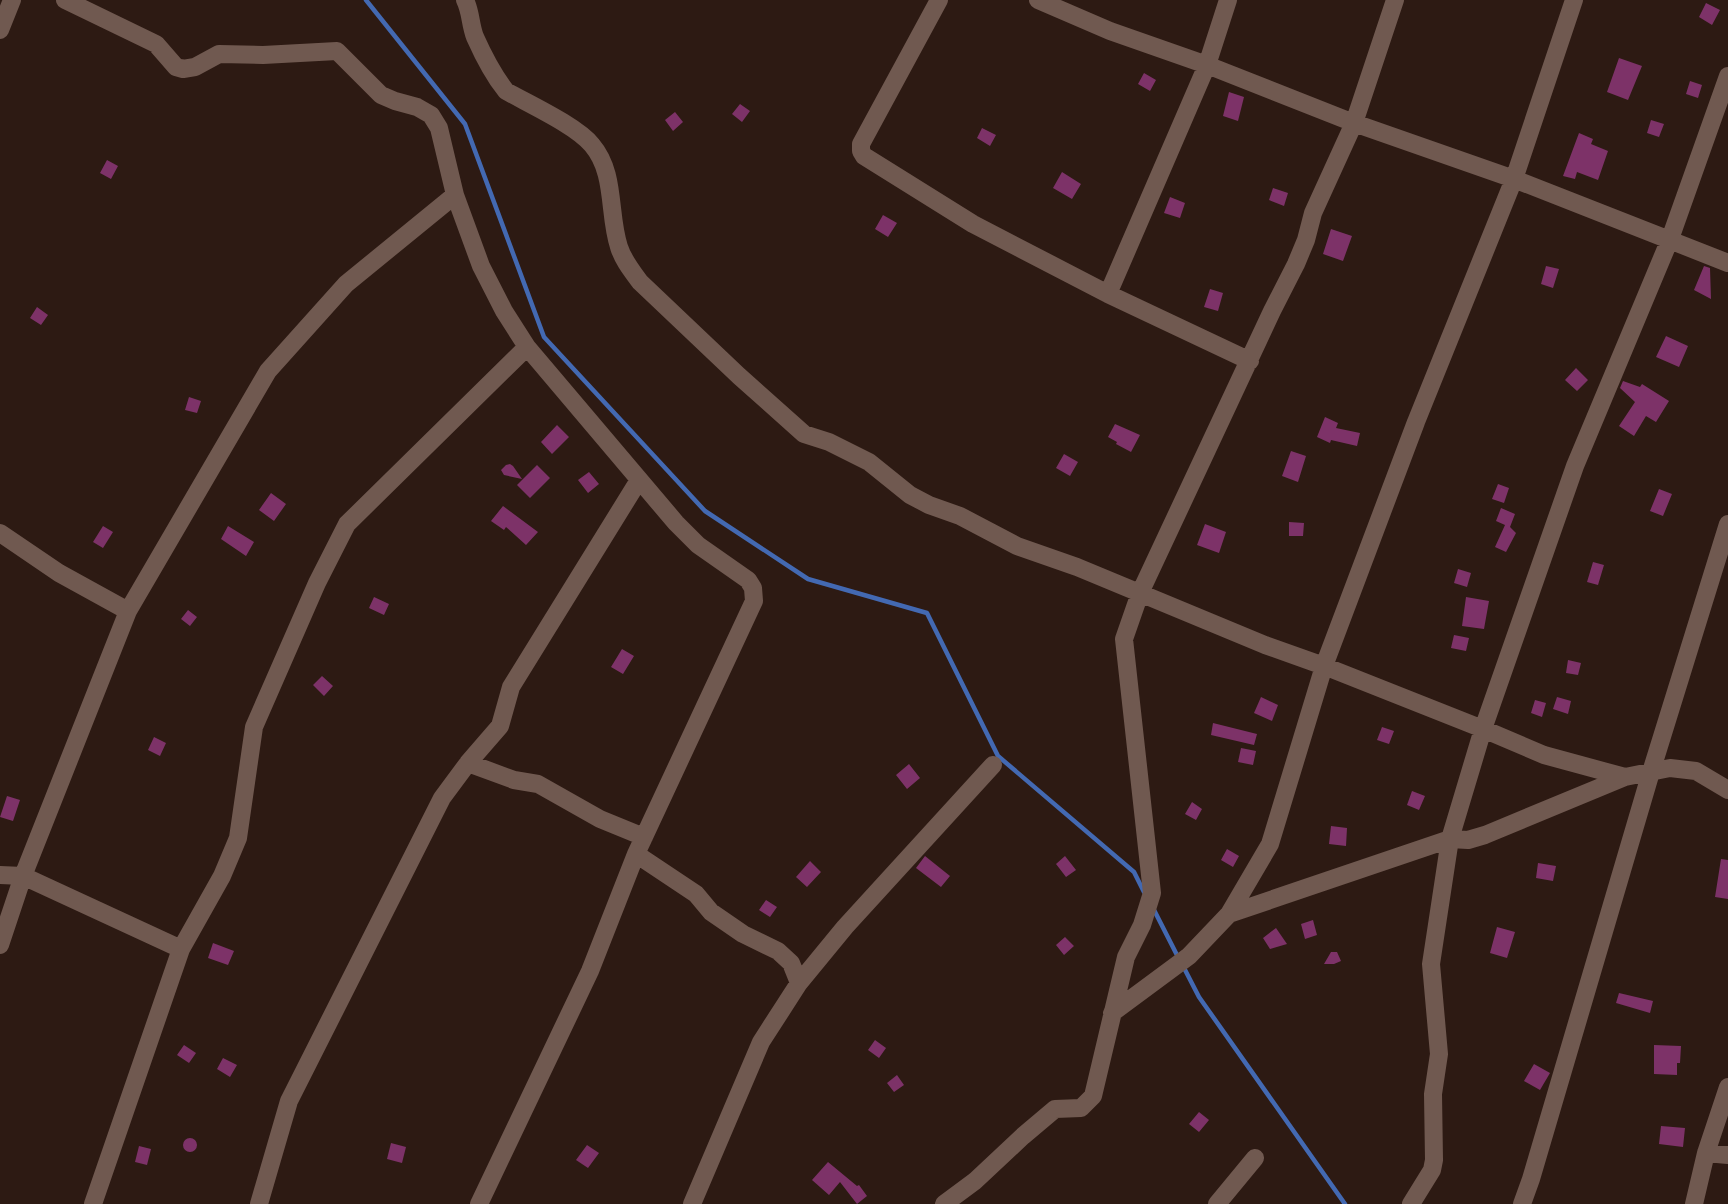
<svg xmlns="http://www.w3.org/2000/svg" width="1728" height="1204" viewBox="0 0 1728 1204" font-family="Roboto,sans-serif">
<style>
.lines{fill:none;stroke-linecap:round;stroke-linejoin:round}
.stream{stroke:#4369b2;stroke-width:4.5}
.building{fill:#7d3268}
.street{stroke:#705950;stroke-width:18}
</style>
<rect width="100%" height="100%" fill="#2d1a13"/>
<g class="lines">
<path class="stream" d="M366,0L465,124L544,337L705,511L808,579L927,613L998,756L1134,872L1144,892
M1153,908L1179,959
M1183,966L1199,997L1345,1204"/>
</g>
<path class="building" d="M1706,3L1720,10L1712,25L1699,17Z
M1619,58L1642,66L1628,100L1607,92Z
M1144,73L1156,80L1150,91L1138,84Z
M1690,81L1702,85L1698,98L1686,94Z
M1229,92L1244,97L1238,121L1223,116Z
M740,104L750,111L742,122L732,114Z
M675,112L683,122L673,131L665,120Z
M1651,120L1664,124L1659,137L1647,133Z
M982,128L996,135L990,146L977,138Z
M1579,133L1593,139L1591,144L1608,151L1598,180L1577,172L1575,179L1563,176Z
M107,160L118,166L111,179L100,173Z
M1062,172L1081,184L1072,199L1053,188Z
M1273,188L1288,193L1284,206L1269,200Z
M1170,197L1185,203L1180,218L1164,213Z
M883,215L897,223L888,237L875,229Z
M1331,229L1352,236L1343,261L1323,254Z
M1546,266L1559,269L1553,288L1541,284Z
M1704,266L1710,268L1711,299L1694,290Z
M1210,289L1223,293L1218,311L1204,307Z
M37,307L48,315L41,325L30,318Z
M1666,336L1688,346L1679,367L1656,357Z
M1576,368L1588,380L1577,391L1565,380Z
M1623,381L1640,387L1642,384L1669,401L1656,422L1646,416L1634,436L1619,426L1635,402L1620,388Z
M189,397L201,401L197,413L185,410Z
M1325,417L1338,423L1336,428L1360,433L1357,446L1331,440L1330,443L1317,437Z
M1115,424L1140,435L1131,452L1116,444L1117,442L1108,437Z
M557,425L569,437L552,454L541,442Z
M1291,451L1306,456L1298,482L1282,476Z
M1064,454L1078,462L1070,476L1056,468Z
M510,464L513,466L522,479L504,475L501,470L506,465Z
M537,465L550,478L530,498L517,485Z
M589,472L599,484L588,493L578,480Z
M1498,484L1509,488L1504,503L1492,499Z
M1659,489L1672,494L1663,516L1650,511Z
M271,493L286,504L274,521L259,510Z
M503,506L538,532L526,545L506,527L504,530L491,521Z
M1501,508L1515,514L1510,527L1516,533L1506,552L1495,547L1505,525L1496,521Z
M1289,522L1304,523L1303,536H1289Z
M1205,524L1226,532L1219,553L1197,545Z
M103,526L113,532L103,548L93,542Z
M228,526L254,542L246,556L221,539Z
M1593,562L1604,565L1598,585L1587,582Z
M1458,569L1471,573L1467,587L1454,583Z
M374,597L389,604L384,615L369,608Z
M1466,597L1489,601L1484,629L1462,626Z
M188,610L197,617L190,626L181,619Z
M1454,635L1469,638L1466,651L1451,648Z
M622,649L634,656L623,674L611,667Z
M1568,660L1581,663L1578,675L1566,673Z
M322,676L333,686L324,696L313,685Z
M1261,697L1278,705L1272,721L1254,713Z
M1557,697L1571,701L1568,714L1553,709Z
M1535,700L1546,703L1542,717L1531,713Z
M1213,723L1257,734L1254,745L1211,735Z
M1382,727L1394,731L1389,744L1377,740Z
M154,737L166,743L160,756L148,750Z
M1241,748L1256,751L1253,765L1238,762Z
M909,764L920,778L907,789L896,775Z
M1412,791L1425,796L1419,810L1407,805Z
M7,796L20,800L13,821L0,817Z
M1192,802L1202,809L1196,820L1185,814Z
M1331,826L1347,828L1346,846L1329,844Z
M1227,849L1239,856L1233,867L1221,860Z
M925,856L950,876L941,887L916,868Z
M1065,856L1076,870L1066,877L1056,864Z
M1721,859L1728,860V899L1715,897Z
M810,861L821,872L807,887L796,877Z
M1538,863L1556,866L1553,881L1536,878Z
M766,900L777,907L770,917L759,910Z
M1313,920L1317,935L1305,939L1301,924Z
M1497,927L1515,932L1507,958L1490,953Z
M1276,928L1287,944L1270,949L1263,938Z
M1065,937L1074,946L1064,955L1056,945Z
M213,943L234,951L228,965L208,958Z
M1331,952H1337L1341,961L1334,964H1324Z
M1619,993L1653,1001L1650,1013L1616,1003Z
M875,1040L886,1048L879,1058L868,1050Z
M184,1045L196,1053L189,1063L177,1055Z
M1654,1045L1681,1046L1680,1063H1677V1075L1654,1074Z
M223,1058L237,1065L230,1077L217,1069Z
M1534,1064L1550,1073L1540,1090L1524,1081Z
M897,1075L904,1085L894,1092L887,1083Z
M1199,1112L1209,1120L1199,1132L1189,1124Z
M1661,1126L1685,1128L1683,1147L1659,1144Z
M183 1145a7 7 0 1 1 14 0a7 7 0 1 1-14 0Z
M391,1143L406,1147L402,1163L387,1159Z
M587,1145L599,1153L588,1168L576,1160Z
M139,1146L151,1149L147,1165L135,1162Z
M828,1162L857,1186L859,1185L867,1196L857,1204L840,1182L829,1195L812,1180Z"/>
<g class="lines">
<path class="street" d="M65,0L156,44L176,67L183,69L195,67L219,54L263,55L337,51L381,95L395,101L417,107L431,115L439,128L455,195L481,266L504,311L527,347L676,523L698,545L748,580L753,588L754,601L636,854L590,971L479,1204
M465,0C471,12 470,24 475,37C483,55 494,76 506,91C529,104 577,126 592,145C616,173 608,214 619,247C623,260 632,271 640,282L739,376L804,434L829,442L869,462L910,495L929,505L960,516L1017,546L1077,567L1265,645L1324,666L1483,729L1544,755L1625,777L1670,768L1696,771L1728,790
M939,0L861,144V151L864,156L973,224L1108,294L1250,361
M1038,0L1110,31L1207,65L1354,123L1514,179L1728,263
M0,30L12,0
M1108,294L1207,65L1228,0
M0,533L59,573L128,611
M468,763L514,780L538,784L600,819L644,837
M636,854L696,894L711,912L743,934L778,951L791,963L799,983
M0,875L23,876L181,949
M1229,914L1450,839L1483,729L1575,466L1670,239L1728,76
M0,945L23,876L128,611L268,371L346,284L455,195
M1112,1013L1189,956L1229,914L1270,844L1324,666L1416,422L1514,179L1574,0
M1706,1153L1728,1155
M93,1204L181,949L222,876L238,838L254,727L317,583L347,524L527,347
M259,1204L289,1101L442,798L468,763L500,726L511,687L639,480
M692,1204L761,1042L799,983L845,927L993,765
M944,1204L975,1181L1023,1136L1055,1109L1081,1108L1093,1096L1126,957L1142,925L1152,893L1124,639L1140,593L1272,311L1296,264L1306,240L1313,213L1354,123L1395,0
M1217,1204L1255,1158
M1411,1204L1432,1170L1434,1160L1433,1094L1439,1054L1431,964L1450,839L1468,840L1485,835L1625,777
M1522,1204L1531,1179L1651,772L1728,524
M1694,1204L1706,1153L1728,1087"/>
</g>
</svg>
